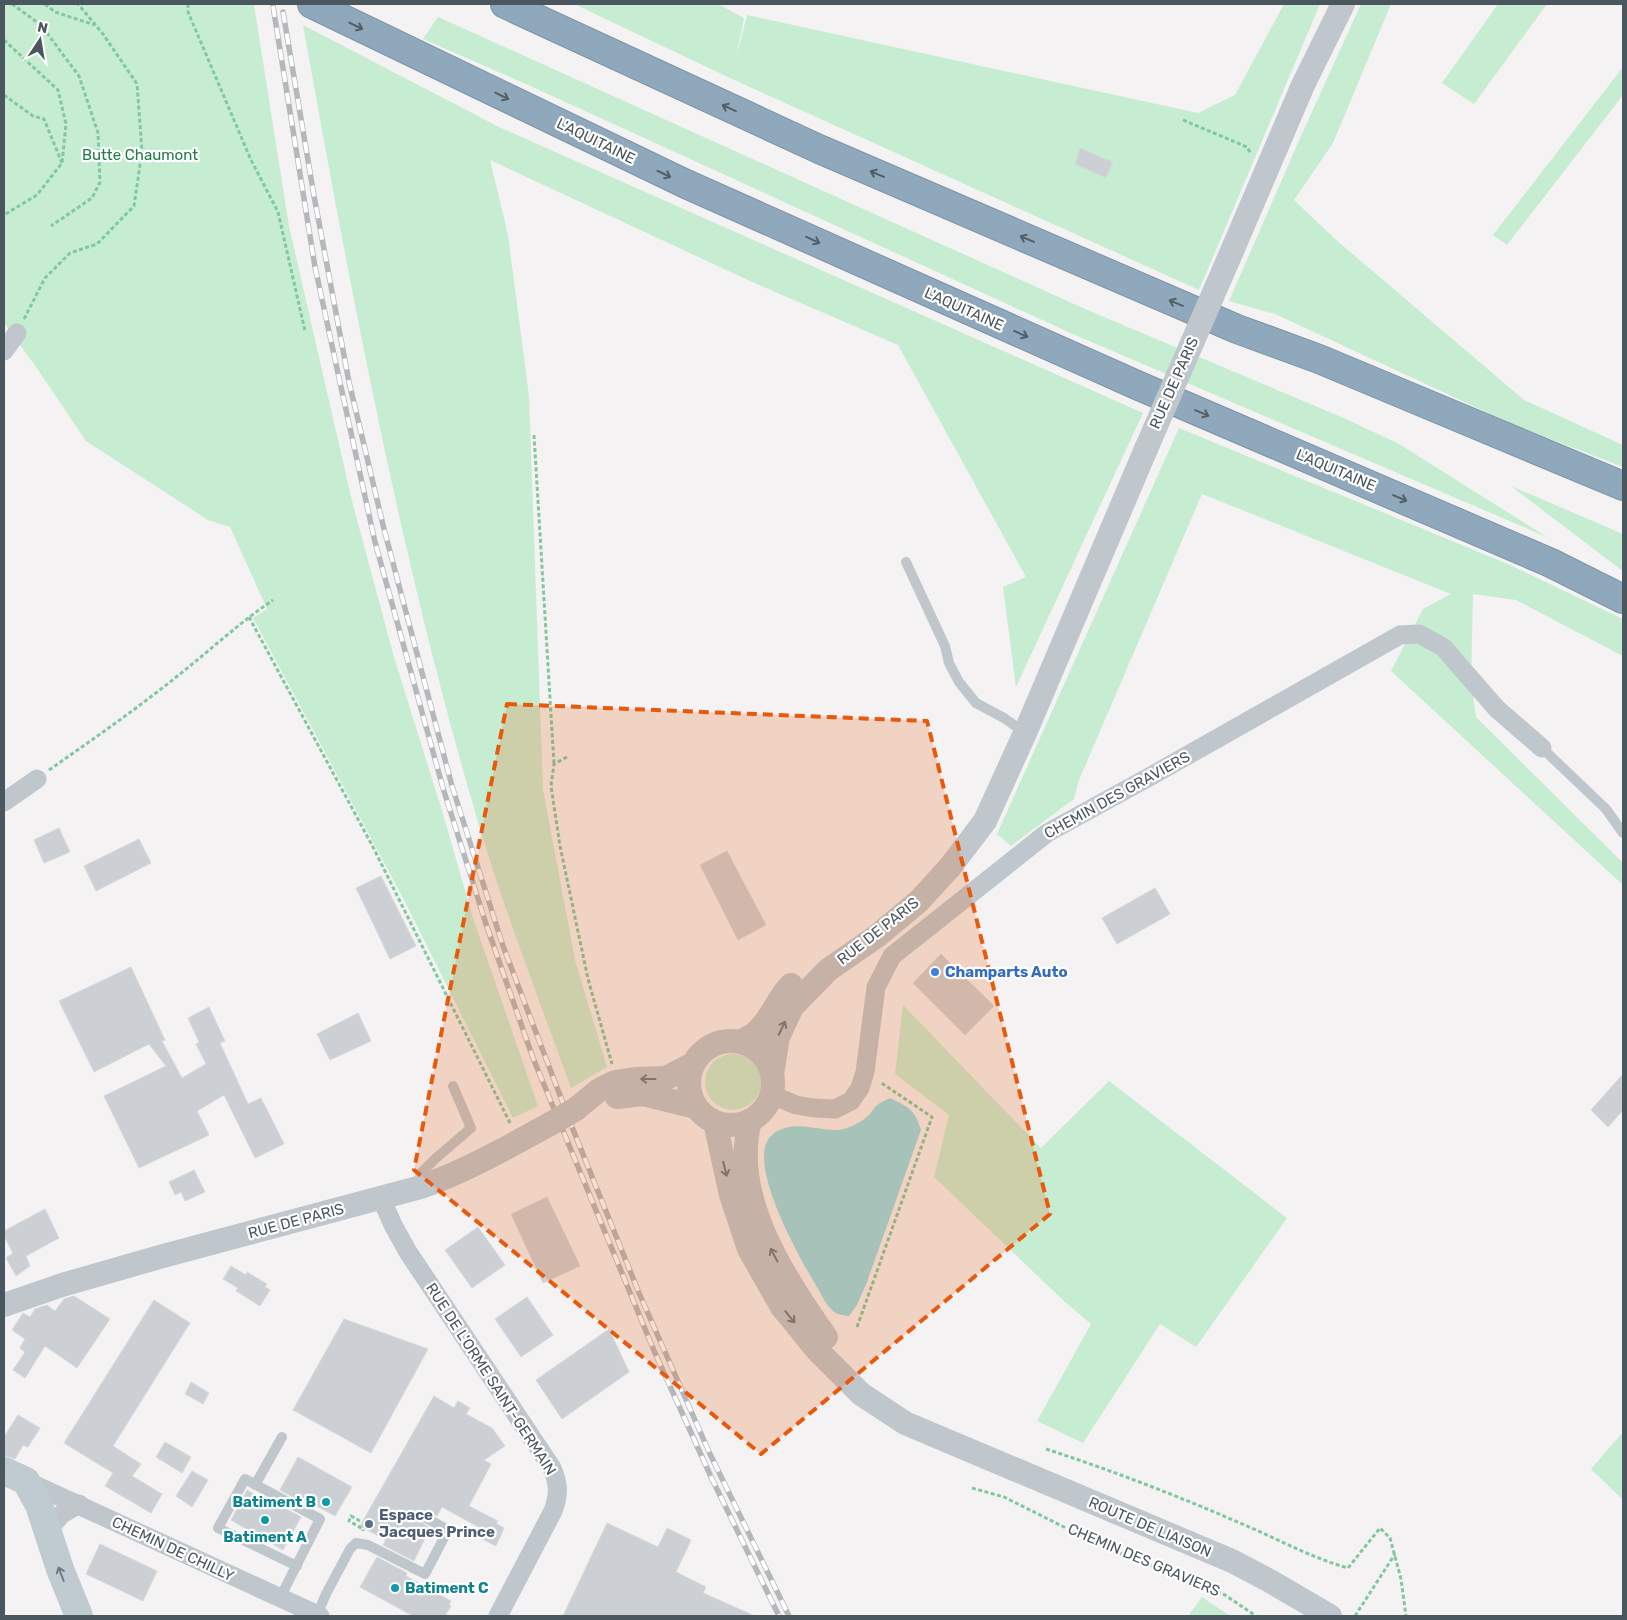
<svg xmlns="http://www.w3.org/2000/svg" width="1627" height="1620" viewBox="0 0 1627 1620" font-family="Rubik,sans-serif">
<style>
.green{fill:#c6edd1}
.water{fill:#97dce5}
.building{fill:#ccd0d4;stroke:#d7d9dd}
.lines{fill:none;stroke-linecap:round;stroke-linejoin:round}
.motorway-casing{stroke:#7a93a7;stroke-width:30}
.path{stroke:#80c89f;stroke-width:3;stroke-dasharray:4 2.5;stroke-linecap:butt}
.service{stroke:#bfc7cd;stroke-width:10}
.minor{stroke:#bfc7cd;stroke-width:19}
.tertiary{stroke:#bfc7cd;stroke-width:24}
.secondary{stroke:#c0cad1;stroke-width:28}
.motorway{stroke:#8fa8bc;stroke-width:28}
.rail-casing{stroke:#b5b8bb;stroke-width:5.5}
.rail{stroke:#fff;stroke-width:4;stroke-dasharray:11;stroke-linecap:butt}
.tertiary-bridge{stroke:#bfc7cd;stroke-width:24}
.oneway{stroke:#525f67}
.oneway2{stroke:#6e797f}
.oneway3{stroke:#6e7a80}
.marked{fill:#e8590c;fill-opacity:0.2;stroke:#e8590c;stroke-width:4;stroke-dasharray:10 6;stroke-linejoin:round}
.shop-dot{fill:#3f7fe0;stroke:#fff;stroke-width:2}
.culture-dot{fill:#0f9aa8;stroke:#fff;stroke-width:2}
.service-dot{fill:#5c6f8a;stroke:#fff;stroke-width:2}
.labels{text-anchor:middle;stroke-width:4.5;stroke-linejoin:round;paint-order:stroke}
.street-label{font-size:15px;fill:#4b575e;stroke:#fff}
.park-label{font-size:15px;fill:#207b46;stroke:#fff}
.shop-label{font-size:15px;font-weight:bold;fill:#366cbe;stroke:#fff;text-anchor:start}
.culture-label{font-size:15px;font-weight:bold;fill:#0d838f;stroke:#fff;text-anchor:end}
.service-label{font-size:15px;font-weight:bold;fill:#4e5e75;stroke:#fff;text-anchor:start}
</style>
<rect width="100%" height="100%" fill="#f4f2f2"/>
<path class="green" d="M4,4L254,5L289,226L352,501L394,657L443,814L473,918L538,1106L513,1118L402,896L253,618L267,609L230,527L208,520L86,441L34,364L4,323Z
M574,4H718L744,18L736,59L747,15L1198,113L1235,95L1284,4H1320L1199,290L732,79Z
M1361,4H1391L1333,143L1294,200L1335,239L1524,400L1623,445V467L1514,425L1275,314L1229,301L1301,136Z
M1498,4H1547L1474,104L1442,83Z
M438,17L1085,309L1346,419L1399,444L1547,537L1075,335L526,84L423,39Z
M303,25L499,127L1143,413L1016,687L1003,587L1026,577L898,345L750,281L490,160L508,235L529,396L543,789L575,960L607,1067L571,1088C539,1000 505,912 478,822C401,561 351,293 303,25Z
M1623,67V95L1507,245L1493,235Z
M1179,428L1510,565L1623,619V656L1516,600L1473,594L1471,679L1476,717L1623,863V885L1391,671L1423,609L1451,594L1202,494L1079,780L1074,799L1011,846L997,834Z
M1511,486L1623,534V570L1620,569Z
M903,1005L1041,1148L1109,1081L1287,1218L1196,1347L1160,1324L1083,1443L1037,1421L1091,1324L1065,1302L934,1177L949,1115L895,1074Z
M705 1082a28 28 0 1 1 56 0a28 28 0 1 1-56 0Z
M1623,1432V1500L1591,1469Z
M1202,1597L1230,1616H1188Z"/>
<path class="water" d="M890,1098C909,1107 915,1110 921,1130L867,1282L857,1305L849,1316C842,1315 837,1315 832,1310C826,1305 821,1294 817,1287C801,1261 746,1164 770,1137C788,1118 814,1130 836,1130C847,1130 862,1122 870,1114C873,1110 876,1105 880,1103C883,1101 887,1100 890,1098Z"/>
<path class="building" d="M1080,148L1113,162L1106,178L1075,164Z
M59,828L70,852L44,863L34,840Z
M139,839L151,863L96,891L84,866Z
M727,851L766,925L738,940L700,865Z
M381,876L416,946L390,959L356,888Z
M1155,888L1170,914L1117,944L1102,918Z
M941,954L994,1006L965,1035L913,983Z
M131,967L165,1040L162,1041L182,1078L206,1064L196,1044L199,1042L188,1018L209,1007L225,1041L220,1043L248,1104L261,1098L284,1144L255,1158L224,1095L197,1111L209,1135L139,1168L104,1096L166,1066L149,1044L94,1072L59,1001Z
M358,1013L371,1041L330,1060L317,1034Z
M1623,1074V1110L1608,1127L1591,1110Z
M194,1170L205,1192L185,1201L181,1192L175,1195L169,1182Z
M547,1197L580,1266L543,1283L511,1214Z
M45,1209L59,1238L26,1256L30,1266L16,1276L6,1258L13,1253L4,1236V1231Z
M478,1227L505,1265L472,1288L445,1250Z
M231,1266L246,1275L247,1272L267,1284L265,1287L270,1290L260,1306L236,1291L238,1288L223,1279Z
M74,1296L110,1319L77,1368L45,1346L25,1378L13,1370L25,1352L20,1348L25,1339L12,1330L23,1313L30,1317L35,1309L47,1305L55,1311L64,1299Z
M527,1297L553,1335L521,1357L495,1319Z
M154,1300L190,1323L113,1446L141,1464L132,1476L162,1494L151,1513L105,1486L113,1473L64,1443Z
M344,1319L428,1349L371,1453L293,1410Z
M609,1329L629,1372L562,1419L536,1380Z
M191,1382L209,1393L203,1404L185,1394Z
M434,1396L454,1408L458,1401L470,1408L466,1414L492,1428L505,1446L484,1460L491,1464L469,1506L498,1521L496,1523L504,1528L496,1546L478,1537L482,1529L442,1507L437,1516L427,1511H421L418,1514V1520L430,1528L414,1561L383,1545L386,1540L360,1526Z
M18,1415L40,1428L28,1447L23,1445L15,1459L4,1456V1437Z
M165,1442L191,1457L182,1473L156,1457Z
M298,1457L352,1487L335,1516L309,1502L308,1505L280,1490Z
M192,1471L208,1480L192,1507L176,1496Z
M247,1490L272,1505L274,1502L301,1517L283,1550L231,1520Z
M607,1523L658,1547L667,1528L691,1540L676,1572L706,1587L703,1593L755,1616H563Z
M100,1544L157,1571L143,1601L86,1574Z
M377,1557L407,1573L406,1576L451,1601L449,1605L451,1606L445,1616H413L360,1587Z"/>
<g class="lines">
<defs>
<path id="motorway" d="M312,4L686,184L1139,386L1551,563L1623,599
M505,4L819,149L1237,329L1319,359L1623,486"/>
</defs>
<use href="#motorway" class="motorway-casing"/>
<path class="path" d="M12,4L41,25L79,76L98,133L100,182L92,198L51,226
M45,4L55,12L95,25
M188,4V12L251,160L278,212L305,331
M4,40L58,90L66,124L62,163L37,195L4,215
M4,95L33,116L44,119L62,163
M1183,120L1247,147L1251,154
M24,319L45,278L70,253L97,244L134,206L142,151L137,84L103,34L78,4
M534,435L554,764
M249,617L373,847L511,1125
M567,757L554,764L551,786L560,846L588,979L612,1064
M49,770C92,740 135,710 175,678C208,652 239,623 273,600
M857,1327L932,1117L880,1082
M1046,1449C1117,1472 1188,1500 1256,1530C1287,1544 1316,1559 1348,1568L1380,1528L1390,1538L1401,1579L1406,1616
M972,1488L1004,1497L1104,1547L1225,1595L1256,1616
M360,1521L351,1516L349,1521L363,1529V1531
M1355,1616L1395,1554"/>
<path class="service" d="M906,562L945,646L949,663L959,682L976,703L1004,718L1025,733
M1542,748L1606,809L1623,833
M421,1186L420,1174L435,1159L471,1128L453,1086
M255,1485L282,1437
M280,1598L320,1519L245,1479L218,1528L297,1566
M317,1615L326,1594L350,1549L356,1543L368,1545L425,1574L448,1530L424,1517"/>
<path class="minor" d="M4,351L17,333
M4,802L37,779
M772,1095L796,1105L814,1108L835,1109L851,1101L860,1088L865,1072L876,987L892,956L1047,833L1151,776L1400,635L1419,634L1443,647L1497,709L1542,748
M381,1198L393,1225L408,1252L552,1468C559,1484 559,1495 553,1511L498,1616
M26,1481L320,1616
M47,1531L62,1514L79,1504"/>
<path class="tertiary" d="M1232,251L1303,85L1343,4
M689 1083a42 42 0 1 1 84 0a42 42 0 1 1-84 0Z
M740,1042C745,1039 750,1037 754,1034C771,1022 776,999 791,985
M772,1075L778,1037L792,1007L828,970L877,936L919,901L950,867L985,821L1025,733L1146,449
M617,1097L643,1094L696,1107
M576,1109L599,1090L615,1082L635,1079L666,1078L693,1064
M750,1121C730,1196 784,1278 826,1337
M715,1122L731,1195L749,1249L782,1307L817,1350L861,1394L905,1423L1232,1561L1270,1581L1330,1616
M4,1305L62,1285L163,1256L421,1187C466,1171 508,1147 550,1124"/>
<path class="secondary" d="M4,1471L26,1481L39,1505L60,1569L79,1616"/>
<use href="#motorway" class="motorway"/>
<defs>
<path id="rail" d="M273,6L315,267L341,387L375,542L443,788L486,924L533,1058L655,1353L712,1479L779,1616
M283,12L314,196L349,382L384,529L452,786L503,946L574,1132L639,1293L710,1454L789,1616"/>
</defs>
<use href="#rail" class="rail-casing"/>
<use href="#rail" class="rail"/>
<path class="tertiary-bridge" d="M1146,449L1232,251
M550,1124L576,1109"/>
</g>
<defs><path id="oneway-shaft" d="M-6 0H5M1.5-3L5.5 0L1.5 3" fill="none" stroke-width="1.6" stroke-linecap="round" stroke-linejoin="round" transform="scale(1.25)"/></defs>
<g class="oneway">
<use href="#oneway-shaft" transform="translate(356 26) rotate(26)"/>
<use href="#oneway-shaft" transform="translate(502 96) rotate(26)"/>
<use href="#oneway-shaft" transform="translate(729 108) rotate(-156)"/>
<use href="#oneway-shaft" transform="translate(664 174) rotate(26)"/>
<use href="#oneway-shaft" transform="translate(877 174) rotate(-157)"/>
<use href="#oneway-shaft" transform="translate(1027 239) rotate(-157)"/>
<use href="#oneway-shaft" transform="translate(813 240) rotate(25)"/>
<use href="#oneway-shaft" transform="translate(1176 303) rotate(-157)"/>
<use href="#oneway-shaft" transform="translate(1021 334) rotate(24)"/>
<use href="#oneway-shaft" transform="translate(1202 413) rotate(23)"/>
<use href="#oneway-shaft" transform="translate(1400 498) rotate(23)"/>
</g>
<g class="oneway2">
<use href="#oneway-shaft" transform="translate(782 1028) rotate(-64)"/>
<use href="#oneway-shaft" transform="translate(648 1079) rotate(180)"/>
<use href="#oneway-shaft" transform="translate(725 1169) rotate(76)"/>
<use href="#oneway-shaft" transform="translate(774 1255) rotate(-118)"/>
<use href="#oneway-shaft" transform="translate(790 1317) rotate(51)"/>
</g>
<use class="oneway3" href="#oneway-shaft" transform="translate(61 1574) rotate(-111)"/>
<path class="marked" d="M507,704L927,721L1050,1214L761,1454L414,1170Z"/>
<circle class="shop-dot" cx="935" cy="972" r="5"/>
<g class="culture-dot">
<circle cx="326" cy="1502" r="5"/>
<circle cx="265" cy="1520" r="5"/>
<circle cx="395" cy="1588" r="5"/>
</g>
<circle class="service-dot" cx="369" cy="1524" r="5"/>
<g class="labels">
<g class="street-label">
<text transform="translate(596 141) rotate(26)" y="5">L'AQUITAINE</text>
<text transform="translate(964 309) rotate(24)" y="5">L'AQUITAINE</text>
<text transform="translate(1174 383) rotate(-66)" y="5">RUE DE PARIS</text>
<text transform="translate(1336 470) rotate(23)" y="5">L'AQUITAINE</text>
<text transform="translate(1117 795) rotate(-29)" y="5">CHEMIN DES GRAVIERS</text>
<text transform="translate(878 931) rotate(-38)" y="5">RUE DE PARIS</text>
<text transform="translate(296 1221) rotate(-15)" y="5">RUE DE PARIS</text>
<text transform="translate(491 1379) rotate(57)" y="5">RUE DE L'ORME SAINT-GERMAIN</text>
<text transform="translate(1150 1527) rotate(23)" y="5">ROUTE DE LIAISON</text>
<text transform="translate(173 1549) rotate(25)" y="5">CHEMIN DE CHILLY</text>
<text transform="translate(1144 1560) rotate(23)" y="5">CHEMIN DES GRAVIERS</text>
</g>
<g class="park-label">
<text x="140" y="160">Butte Chaumont</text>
</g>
<g class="shop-label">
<text x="945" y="977">Champarts Auto</text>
</g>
<g class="culture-label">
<text x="316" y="1507">Batiment B</text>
<text x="265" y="1542" text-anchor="middle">Batiment A</text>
<text x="405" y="1593" text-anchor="start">Batiment C</text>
</g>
<g class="service-label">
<text x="379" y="1520">Espace<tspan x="379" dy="17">Jacques Prince</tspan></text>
</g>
</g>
<rect width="1627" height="1620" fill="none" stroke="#4b575e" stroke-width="10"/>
<g transform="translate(40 40) rotate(12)" stroke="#ffffff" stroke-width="4" paint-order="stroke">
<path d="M0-4L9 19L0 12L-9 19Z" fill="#4b575e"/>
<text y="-8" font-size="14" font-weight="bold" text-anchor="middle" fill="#4b575e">N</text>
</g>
</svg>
